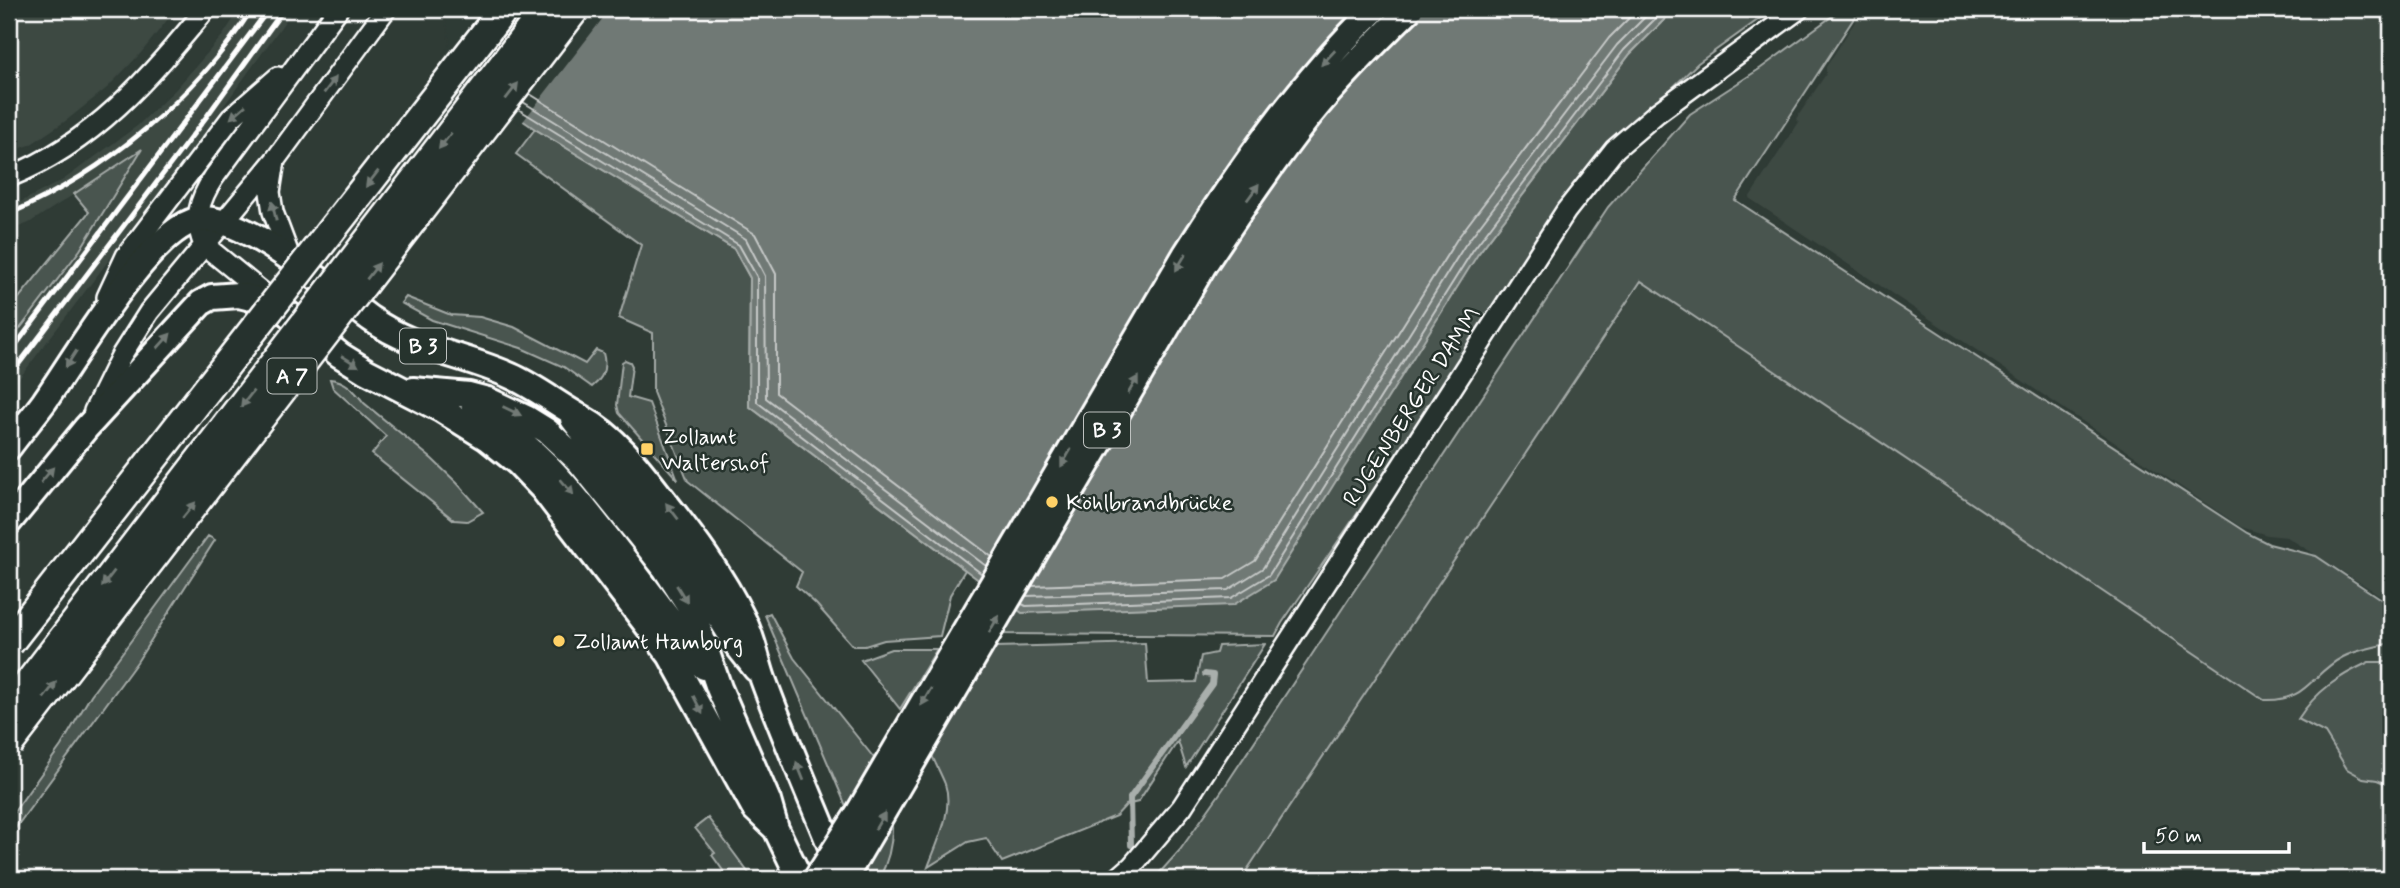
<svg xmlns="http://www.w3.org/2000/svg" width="2400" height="888" viewBox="0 0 2400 888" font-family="Mynerve,sans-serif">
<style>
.built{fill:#3c4842}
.green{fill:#4a544f;stroke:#a4aaa7;stroke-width:2}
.water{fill:#707975;stroke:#a9afac;stroke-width:2}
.pier{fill:#2f3b35}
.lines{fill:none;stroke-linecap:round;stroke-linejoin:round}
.shore{stroke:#c6c9c8;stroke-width:2}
.stream{stroke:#a9afac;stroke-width:6}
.minor-casing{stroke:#fff;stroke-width:24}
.major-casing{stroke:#fff;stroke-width:30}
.minor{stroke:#26332d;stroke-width:19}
.major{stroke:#26332d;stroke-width:24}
.rail{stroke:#fff;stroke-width:5}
.major-bridge-casing{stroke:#fff;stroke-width:30;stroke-linecap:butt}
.highway-bridge-casing{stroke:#fff;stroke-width:33;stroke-linecap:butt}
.major-bridge{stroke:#26332d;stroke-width:24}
.highway-bridge{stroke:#26332d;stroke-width:28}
.oneway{fill:#727a76}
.poi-dot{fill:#ffd166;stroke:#26332d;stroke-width:2.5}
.labels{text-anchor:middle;stroke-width:5;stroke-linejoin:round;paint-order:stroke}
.shield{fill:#26332d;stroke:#bec2c0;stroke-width:2}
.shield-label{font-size:21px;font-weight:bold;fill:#fff}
.street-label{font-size:23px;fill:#fff;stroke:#26332d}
.poi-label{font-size:23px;fill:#fff;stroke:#26332d;text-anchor:start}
</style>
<rect width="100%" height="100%" fill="#2f3b35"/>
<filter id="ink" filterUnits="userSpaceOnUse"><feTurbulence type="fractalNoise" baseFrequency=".0143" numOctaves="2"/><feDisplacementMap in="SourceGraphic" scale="14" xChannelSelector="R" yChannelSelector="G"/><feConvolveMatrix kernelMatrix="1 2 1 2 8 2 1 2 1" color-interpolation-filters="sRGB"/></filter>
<g filter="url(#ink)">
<path class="built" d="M9,9H176L141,53L107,88L67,120L30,145L9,152Z
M240,9H294L187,157L9,392V343L80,250L141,151L48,211L29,223L9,231V208L63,180L137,126L175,90L223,35Z
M1863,9H2391V602L2287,537L2267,535L2241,527L1749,198L1799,122L1796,119L1826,74V67Z
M1642,282L2241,683L2391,640V879H1219L1365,695Z"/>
<path class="green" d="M1675,9H1773L1698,63L1629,130L1490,320L1282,623L1275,636L1000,634L1018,609L1478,254L1630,54Z
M1842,9H1860L1735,200L2247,533L2269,544L2316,556L2391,606V645L2386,644C2372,648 2356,650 2343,657C2310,674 2308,702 2264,700L1641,281L1241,879H1154L1180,850L1223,789L1608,207L1690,114L1761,68Z
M535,129L734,249L750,278L749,406L965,570L950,595L940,636L884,640L865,646H853L816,604L796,586L802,572L688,481L653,392V333L619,318L641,245L516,154Z
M142,149L80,250L9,343V310L89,212L74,194Z
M406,297L451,315L480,317L514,327L585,364L596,350L603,353C607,367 604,378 592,387L564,367L521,348L432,320L401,303Z
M625,360L630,362L632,366L628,397L649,403L678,480L619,413L617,405L622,362Z
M330,379C345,380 355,391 364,403L432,459L457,483L483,512L467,521L454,520L372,454L386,436L333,388Z
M208,536L215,540L137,662L9,837V819L61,746L91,695Z
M770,613L794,658L874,758L846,806L765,615Z
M1145,643L1148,683L1196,682L1201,656L1216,653L1218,646L1265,644L1186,767L1178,741L1138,802L1126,805L1116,816L1002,862L986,838L968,842L928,867C937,843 954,810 945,784C941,774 935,763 931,753L995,647Z
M891,649H937L900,709L861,660Z
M2369,662H2391V786L2377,780L2363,778L2347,769L2325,733L2298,719C2316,691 2339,676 2369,662Z
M890,807C895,832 891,856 879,879H865L858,863Z
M708,818L753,879H729L712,855L715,853L695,828Z"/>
<path class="water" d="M449,9H1675L1630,54L1478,254L1274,580L1233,605L1022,613L749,406L750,278L734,249L535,129L455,74Z"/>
<path class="pier" d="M444,9H528L467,86L453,76L443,55L450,44Z
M534,9H610L521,124L472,89Z"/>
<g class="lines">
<path class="shore" d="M530,94L755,234L776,274V393L992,557
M523,102L746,239L765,276L766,398L986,566
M518,109L739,245L757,277V402L982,574
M1032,586L1225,579L1255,561L1457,239L1609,38L1638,9
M1026,596L1228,590L1263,568L1465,245L1617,45L1653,9
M1022,604L1026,606L1231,598L1269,575L1473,250L1624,50L1665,9"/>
<path class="stream" d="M1131,845L1130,798L1212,684L1213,675L1205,674"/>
<defs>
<path id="minor" d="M275,160L270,192L273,212L291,260
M9,177C94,143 149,78 206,9
M107,297L126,256L231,118L278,77
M273,301L204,245C193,219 199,200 214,177L338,9
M94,411L121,356L149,312L275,160L386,9
M1117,879L1132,866L1182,807L1566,211L1615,149L1657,113L1799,9"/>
<path id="major" d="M413,390L469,395L488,400L526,418L547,431L579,461L639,535L665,568L692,610L719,688L768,801L776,829L800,879
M473,411C538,442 578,500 621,555C649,592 678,629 704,667
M573,419L697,581L737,645L756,669
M9,447C20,432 33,417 44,402C73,361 149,230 197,220C240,210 336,294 371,319C413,349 465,355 511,376C536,387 558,405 582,418C616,437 639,468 662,498C692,536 722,575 743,619C753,638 756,659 763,679C786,742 814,805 839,867
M9,522L86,428L201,303L212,297L239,295L276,304L340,355L366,371L442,410L487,438L518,463L542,488L670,655L755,809L776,829"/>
</defs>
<use href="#minor" class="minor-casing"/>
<use href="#major" class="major-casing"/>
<use href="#minor" class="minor"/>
<use href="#major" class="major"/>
<path class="rail" d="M9,214C106,172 195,98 252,9
M9,354L269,9
M9,377L207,116L284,9"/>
<defs>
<path id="major-bridge" d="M816,879L857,815L1185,255C1241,167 1300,82 1375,9
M844,879L1204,265C1238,214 1272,163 1310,115C1341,77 1375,43 1410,9"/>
<path id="highway-bridge" d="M9,643L504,9
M9,709L546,9
M9,744L575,9"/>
</defs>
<use href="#major-bridge" class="major-bridge-casing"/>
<use href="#highway-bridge" class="highway-bridge-casing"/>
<use href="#major-bridge" class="major-bridge"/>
<use href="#highway-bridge" class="highway-bridge"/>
</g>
<defs><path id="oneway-solid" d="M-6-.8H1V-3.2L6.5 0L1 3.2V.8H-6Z" transform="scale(1.75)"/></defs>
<g class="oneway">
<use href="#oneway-solid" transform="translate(1328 58) rotate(133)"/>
<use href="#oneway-solid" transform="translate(330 85) rotate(-53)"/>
<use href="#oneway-solid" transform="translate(512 91) rotate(-52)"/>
<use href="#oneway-solid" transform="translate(238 112) rotate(139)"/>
<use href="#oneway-solid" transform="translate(445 141) rotate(128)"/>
<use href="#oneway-solid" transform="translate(372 179) rotate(128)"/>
<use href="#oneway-solid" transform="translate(1253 192) rotate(-54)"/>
<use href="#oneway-solid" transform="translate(274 211) rotate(-103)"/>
<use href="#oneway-solid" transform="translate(1181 262) rotate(121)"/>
<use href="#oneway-solid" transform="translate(373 271) rotate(-52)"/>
<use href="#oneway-solid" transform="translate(164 341) rotate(-48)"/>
<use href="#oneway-solid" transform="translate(71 359) rotate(123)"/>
<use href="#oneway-solid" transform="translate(350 361) rotate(32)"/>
<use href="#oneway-solid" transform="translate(1133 385) rotate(-60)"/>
<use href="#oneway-solid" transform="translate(247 399) rotate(128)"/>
<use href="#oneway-solid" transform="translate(512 411) rotate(26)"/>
<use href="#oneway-solid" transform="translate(1066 458) rotate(120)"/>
<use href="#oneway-solid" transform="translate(47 475) rotate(-50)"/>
<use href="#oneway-solid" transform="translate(567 487) rotate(50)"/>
<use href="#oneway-solid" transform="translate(189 510) rotate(-51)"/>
<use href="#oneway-solid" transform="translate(672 511) rotate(-128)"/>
<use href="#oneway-solid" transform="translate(108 579) rotate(128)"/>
<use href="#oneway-solid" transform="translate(682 594) rotate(58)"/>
<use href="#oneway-solid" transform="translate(994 624) rotate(-60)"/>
<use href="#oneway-solid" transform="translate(50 690) rotate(-52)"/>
<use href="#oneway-solid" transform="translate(926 697) rotate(120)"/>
<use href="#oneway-solid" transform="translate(698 705) rotate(63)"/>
<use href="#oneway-solid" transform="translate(800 771) rotate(-112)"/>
<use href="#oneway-solid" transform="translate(880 821) rotate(-60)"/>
</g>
</g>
<g class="poi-dot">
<rect x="640" y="442" width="14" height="14" rx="3.5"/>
<circle cx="1052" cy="502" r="7"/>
<circle cx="559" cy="641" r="7"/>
</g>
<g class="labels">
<g class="shield">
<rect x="400" y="328.5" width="46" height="35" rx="5"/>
<rect x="267.5" y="358.5" width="49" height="35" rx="5"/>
<rect x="1084" y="412.5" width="46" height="35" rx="5"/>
</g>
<g class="shield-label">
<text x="423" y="353">B 3</text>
<text x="292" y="383">A 7</text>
<text x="1107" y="437">B 3</text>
</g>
<g class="street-label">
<text transform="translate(1411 406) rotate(-57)" y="8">RUGENBERGER DAMM</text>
</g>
<g class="poi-label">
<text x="661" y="444">Zollamt<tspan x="661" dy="26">Waltershof</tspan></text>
<text x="1066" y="510">Köhlbrandbrücke</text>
<text x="573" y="649">Zollamt Hamburg</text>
</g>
</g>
<rect width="2400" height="888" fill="none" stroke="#26332d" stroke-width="35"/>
<rect x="18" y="18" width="2365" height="853" fill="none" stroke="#fff" stroke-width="2.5" filter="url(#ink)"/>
<path d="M2144 842v10h145v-10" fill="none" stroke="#ffffff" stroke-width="3.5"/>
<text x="2155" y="842" font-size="21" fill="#ffffff" stroke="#26332d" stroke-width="5" paint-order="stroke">50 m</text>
</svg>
